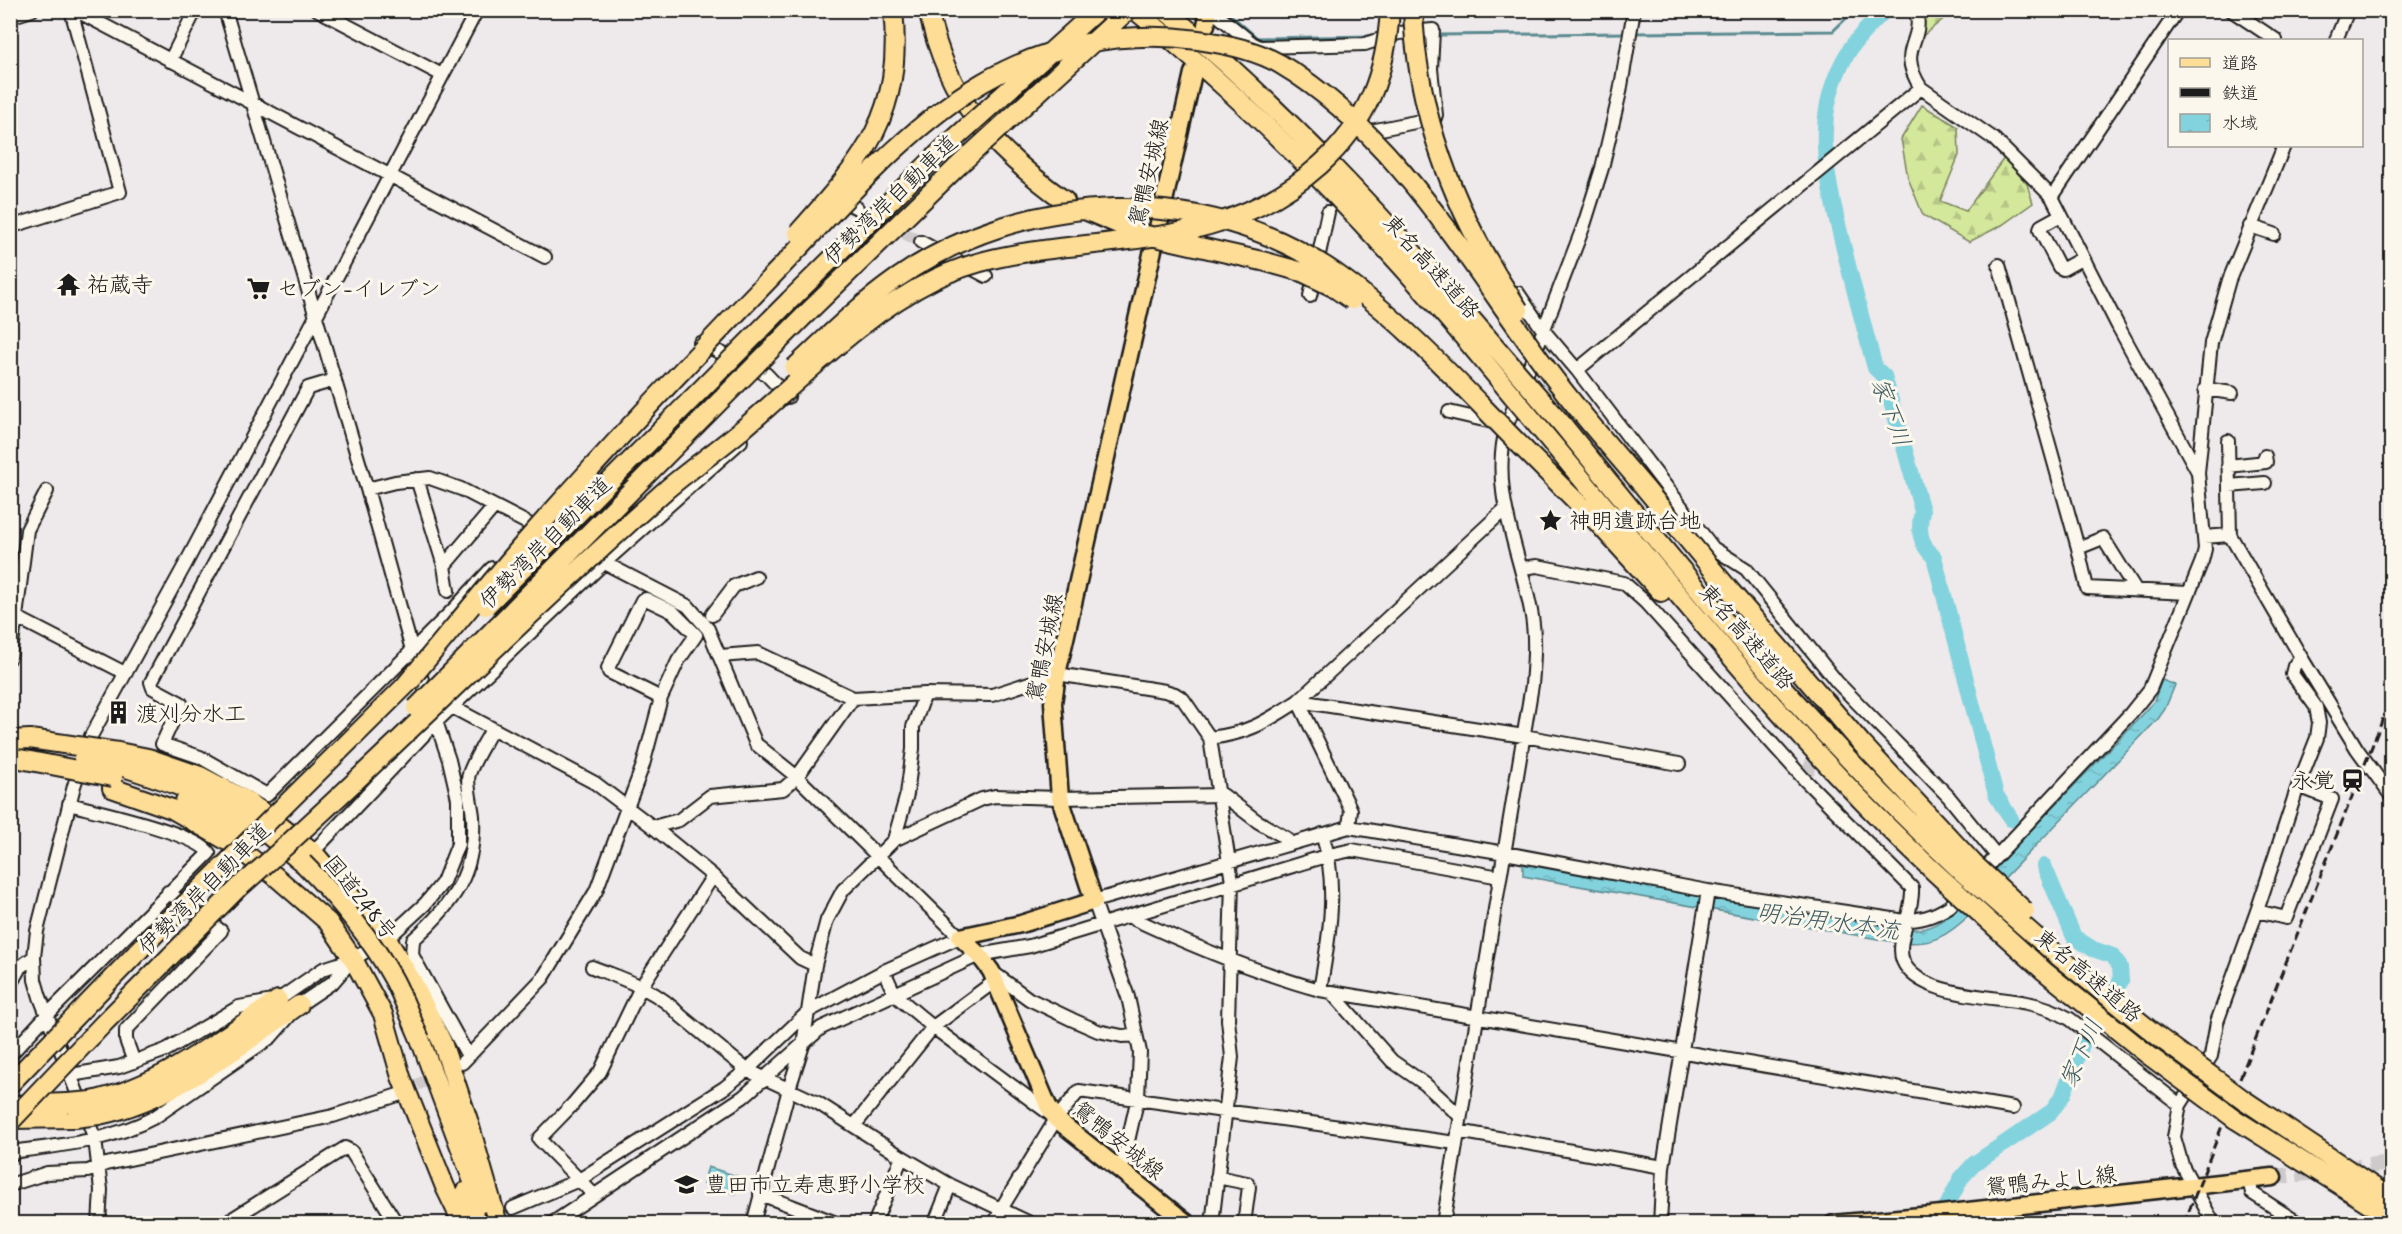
<svg xmlns="http://www.w3.org/2000/svg" width="2402" height="1234" viewBox="0 0 2402 1234" font-family="Mynerve,'Klee One',sans-serif">
<style>
.forest{fill:url(#forest-firs);stroke:#78825c;stroke-width:1.5}
.water{fill:url(#water-ripples);stroke:#5a8a90;stroke-width:1.5}
.lines{fill:none;stroke-linecap:round;stroke-linejoin:round}
.stream{stroke:#5a8a90;stroke-width:3}
.river{stroke:#83d3de;stroke-width:16}
.minor-tunnel{stroke:#cecacb;stroke-width:12;stroke-dasharray:12 6;stroke-linecap:butt}
.major-tunnel{stroke:#cecacb;stroke-width:16;stroke-dasharray:16 8;stroke-linecap:butt}
.minor-casing{stroke:#1c1c1c;stroke-width:16}
.major-casing{stroke:#1c1c1c;stroke-width:21}
.highway-casing{stroke:#1c1c1c;stroke-width:22}
.minor{stroke:#fbf7ec;stroke-width:12}
.major{stroke:#fedd96;stroke-width:16}
.highway{stroke:#fedd96;stroke-width:18}
.rail{stroke:#1c1c1c;stroke-width:3;stroke-dasharray:9 4.5;stroke-linecap:butt}
.highway-bridge-casing{stroke:#1c1c1c;stroke-width:22;stroke-linecap:butt}
.highway-bridge{stroke:#fedd96;stroke-width:18}
.labels{text-anchor:middle;stroke-width:6;stroke-linejoin:round;paint-order:stroke}
.street-label{font-size:22px;fill:#1c1c1c;stroke:#fbf7ec}
.poi-label{font-size:22px;fill:#1c1c1c;stroke:#fbf7ec;text-anchor:start}
.water-label{font-size:24px;font-style:italic;fill:#405c60;stroke:#fbf7ec}
</style>
<defs>
<pattern id="forest-firs" width="22" height="20" patternUnits="userSpaceOnUse" patternTransform="scale(1.5)"><rect width="22" height="20" fill="#d4e89c"/><path d="M5 1l3.5 6h-7zM16 11l3.5 6h-7z" fill="#b5c686"/></pattern>
<pattern id="water-ripples" width="26" height="14" patternUnits="userSpaceOnUse" patternTransform="scale(1.5)"><rect width="26" height="14" fill="#83d3de"/><path d="M2 4q2-2 4 0t4 0M15 11q2-2 4 0t4 0" fill="none" stroke="#71b5be"/></pattern>
</defs>
<rect width="100%" height="100%" fill="#eee9ea"/>
<filter id="ink" filterUnits="userSpaceOnUse"><feTurbulence type="fractalNoise" baseFrequency=".0167" numOctaves="2"/><feDisplacementMap in="SourceGraphic" scale="12" xChannelSelector="R" yChannelSelector="G"/><feConvolveMatrix kernelMatrix="1 2 1 2 8 2 1 2 1" color-interpolation-filters="sRGB"/></filter>
<g filter="url(#ink)">
<path class="forest" d="M1922,11H1953L1919,39Z
M1922,105L1958,127L1959,155L1940,201L1966,211L2004,158L2027,184L2033,203L2002,225L1969,242L1923,215L1908,178L1901,139Z"/>
<path class="water" d="M2162,680L2175,685L2165,709L2158,719L1963,921C1937,944 1923,945 1889,941L1523,876V864L1537,865L1891,927C1918,931 1930,932 1951,913L2147,710L2154,701Z
M708,1167L740,1177L735,1194L703,1184Z"/>
<g class="lines">
<path class="stream" d="M1225,10L1257,38L1372,36
M1634,33L1833,31L1855,10
M1436,35L1627,33"/>
<path class="river" d="M1885,10C1873,23 1858,36 1849,51C1809,114 1827,179 1843,245C1853,286 1864,327 1875,368L1884,376L1922,511C1918,529 1919,544 1934,557L1996,795L2011,819
M1938,1224L1961,1178L1974,1164L2051,1112L2063,1095L2088,1029L2121,981L2120,967L2113,956L2093,949L2074,937L2044,866"/>
<path class="minor-tunnel" d="M857,208L921,242
M1808,773L1833,689
M401,1093L439,1074"/>
<path class="major-tunnel" d="M2273,1177L2392,1163"/>
<defs>
<path id="minor" d="M75,10L545,257
M318,10L442,75
M1211,10L1252,43L1260,47L1365,44L1399,33L1433,30L1431,69L1436,115
M1916,10C1925,44 1895,47 1921,88L1994,139L2052,197L2118,326L2198,472
M2231,10L2276,40
M10,17L32,10
M2336,40L2348,10
M170,61L193,15L190,10
M1361,133L1435,118
M2052,197L2178,10
M839,199L857,208
M2061,215L2041,226L2040,230L2059,267L2063,269L2083,258
M2250,226L2274,234
M10,227L120,192L71,10
M921,242L986,276
M1999,265L2078,548
M1518,293L1543,330L1577,370L1713,548L1746,569L1837,682L1948,796L1996,855
M1310,296L1328,212
M700,343L766,374L788,397
M1577,370L1921,88
M335,380L308,388L151,682L153,688L181,703L162,744L200,757L267,795L454,609L492,568
M2205,389L2232,393
M1449,412L1497,423
M2228,441L2230,535
M2228,466L2266,462L2265,456
M417,479L444,566L448,591
M2229,486L2265,483
M367,489L395,482L430,478L461,489L688,606L708,629L756,744L797,777L960,937L884,971L809,1011L747,1070L724,1088L579,1180L513,1208
M47,491L27,530L16,617L125,673
M2204,537L2230,535
M444,566L494,507
M1522,568L1537,566L1624,583L1645,602L1804,779L1912,888C1914,911 1895,942 1903,961C1918,997 1995,996 2027,1003C2043,1006 2056,1011 2070,1019L2180,1105L2174,1137L2182,1165L2214,1224
M2135,589L2103,538L2078,548L2087,588L2188,593
M712,615L734,586L756,577
M720,656L758,653L853,698L925,694L992,695L1057,674L1165,691L1175,694L1183,699L1210,738L1232,882L1228,1020L1232,1057L1212,1224
M10,657L16,617
M2301,657L2357,749L2392,797
M1298,701L1524,736L1679,764
M1298,701L1351,810L1349,827
M452,707L595,783L653,827L713,876L800,958L815,965
M1210,738C1250,733 1265,722 1298,701L1505,509
M653,827L679,820L710,796L783,789L797,777L853,698
M894,840L907,794L913,749V727L925,694
M313,852L436,722L604,563L741,441
M2257,911L2286,918L2332,799L2298,786
M1130,917C1192,946 1255,972 1320,990L2013,1108
M592,967C623,979 658,990 681,1016L747,1070L818,1103L902,1157L950,1185L1032,1224
M884,971L895,995L933,1027L1050,1114
M991,971L1029,999L1073,1020L1098,1031L1122,1036L1136,1035
M10,985L20,967L34,957
M1320,990C1329,939 1339,884 1322,834
M1331,992L1392,1061L1425,1084L1460,1116
M10,1055L47,1015L209,853C197,833 95,811 69,804
M468,1056L412,955L413,940C454,903 476,873 473,816C472,806 466,782 469,774C474,759 485,743 492,729
M134,1062L126,1040V1030L221,931L168,892
M462,1063L543,978L596,891L643,765L661,698L678,661L696,635L673,612L646,599L642,600L608,668L609,672L661,698
M71,1075L119,1067L166,1050L239,1007L278,1000L323,969L353,959L387,939L425,904L443,882L458,844V799L449,760L412,650L367,489L225,10
M2180,1105L2211,1056L2217,1022L2257,911L2298,786L2317,738L2319,723L2316,707L2292,674L2294,666L2301,657L2230,535
M854,1126L933,1027L995,981
M1458,1131L1663,1167
M10,1155L18,1151C66,1145 112,1140 155,1117L271,1037L299,1005L333,982L351,961
M1121,1172L1138,1097L1140,1052L1128,997L1094,901L1349,827L1505,853L1708,891L1899,920C1919,921 1933,917 1950,906L2130,714L2150,689L2202,561L2205,549L2198,473L2211,343L2229,280L2284,146
M1217,1177L1247,1183L1249,1187L1244,1224
M2249,1180L2252,1193L2300,1224
M10,1185L47,1173L88,1171L106,1164L333,1116L398,1095
M760,1194L839,1224
M594,1195L539,1139L573,1104L600,1072L641,987L713,876
M936,1220L950,1185
M99,1224L101,1190L95,1139L40,997L35,980L34,957L37,931L74,786L91,736L186,563L477,10
M224,1224L345,1148L351,1151L397,1224
M551,1224L743,1097L821,1028L979,955L1030,946L1329,855L1352,850L1500,877
M753,1224L789,1089L803,1045L815,965L827,920L843,890L894,840L982,799L995,796L1060,798L1223,795L1257,821L1286,838L1290,844
M874,1224L902,1157
M995,1224L1001,1209L1056,1119L1079,1091L1456,1143
M1443,1224L1532,685C1534,660 1536,636 1531,611C1519,548 1489,489 1507,425L1584,225L1602,168L1620,92L1634,10
M1660,1224L1663,1167L1708,891"/>
<path id="major" d="M1206,25L1209,10
M1188,1224L1056,1119L1048,1106L991,971L979,955L960,937L1021,924L1094,901L1060,798L1053,703L1057,674L1193,73
M1833,1224L1932,1215L2273,1177"/>
<path id="highway" d="M928,10C948,101 992,148 1065,201
M1135,10C1259,110 1369,225 1472,347
M1165,10C1283,109 1387,220 1486,336
M790,300L942,150
M805,315L957,167
M1562,424C1688,580 1816,736 1963,873
M1546,436C1676,591 1802,752 1952,888
M1526,451L1598,523L1661,592
M1727,587L1862,744L1973,863
M118,752L148,758L200,776L242,798L261,811L313,852L387,939L412,981L442,1042L468,1120L498,1224
M114,764C160,779 207,793 248,820C267,833 285,849 303,863
M112,788L172,809L229,842L275,876L328,922L353,959L383,1014L401,1077L445,1187L463,1224
M185,801L243,832
M420,1039L481,1203
M2244,1100L2392,1199
M92,1101C163,1085 219,1040 278,1000
M10,1105L67,1103
M99,1115C175,1099 236,1048 299,1005
M10,1119L75,1118
M2235,1119L2392,1218
M465,1192L477,1224"/>
</defs>
<use href="#minor" class="minor-casing"/>
<use href="#major" class="major-casing"/>
<use href="#highway" class="highway-casing"/>
<use href="#minor" class="minor"/>
<use href="#major" class="major"/>
<use href="#highway" class="highway"/>
<path class="rail" d="M2240,1078L2392,696
M2184,1224L2222,1126"/>
<defs>
<path id="highway-bridge" d="M1413,10C1417,119 1459,221 1519,310
M942,150L1097,10
M957,167L1128,10
M1087,211L1142,234L1262,261L1302,272L1333,287L1352,300
M798,233C863,160 904,115 893,10
M1486,336L1562,424
M1472,347L1546,436
M794,368C827,337 859,305 896,279C1025,189 1204,182 1334,272C1404,321 1466,391 1526,451
M1644,487L1727,587
M486,606L790,300
M404,687C445,638 485,589 526,541C608,448 693,358 779,269C842,204 904,129 982,83C1048,44 1123,30 1198,40C1227,44 1256,50 1280,64C1390,129 1463,253 1536,354C1571,403 1611,448 1650,494
M416,708L805,315
M10,740L30,739L118,752
M10,757L113,777
M83,758L114,764
M303,863C338,898 370,936 394,980C404,999 411,1019 420,1039
M1973,863L2025,911
M1963,873L2059,957L2160,1038L2244,1100
M240,887C386,758 521,618 667,489C692,468 719,449 744,428C805,376 862,315 935,279C974,260 1016,253 1059,248C1156,237 1243,234 1320,165C1368,122 1386,73 1390,10
M1952,888L2044,971L2147,1054L2235,1119
M10,1084L149,940L413,678
M67,1103L92,1101
M75,1118L99,1115
M10,1122L104,1023L247,879"/>
</defs>
<use href="#highway-bridge" class="highway-bridge-casing"/>
<use href="#highway-bridge" class="highway-bridge"/>
</g>
</g>
<defs>
<symbol id="temple-bare" viewBox="-9 -9 18 18"><path d="M0-6L5-2H3V0L6.5 2.5H4V6H1.5V3h-3V6H-4V2.5H-6.5L-3 0V-2H-5Z" fill="#1c1c1c" stroke="#fbf7ec" stroke-width="2.5" paint-order="stroke"/></symbol>
<symbol id="supermarket-bare" viewBox="-9 -9 18 18"><path d="M-6-5.5h2.5l.6 2H6L4.5 2H-2.5L-4.4-4H-6ZM-1.5 3.2a1.3 1.3 0 1 0 .1 0ZM3 3.2a1.3 1.3 0 1 0 .1 0Z" fill="#1c1c1c" stroke="#fbf7ec" stroke-width="2.5" paint-order="stroke"/></symbol>
<symbol id="sight-bare" viewBox="-9 -9 18 18"><path d="M0-6L1.8-2.2L6-1.7L2.9 1.2L3.7 5.4L0 3.3L-3.7 5.4L-2.9 1.2L-6-1.7L-1.8-2.2Z" fill="#1c1c1c" stroke="#fbf7ec" stroke-width="2.5" paint-order="stroke"/></symbol>
<symbol id="building-bare" viewBox="-9 -9 18 18"><path d="M-4-6H4V6H1V3H-1V6H-4ZM-2.5-4.3h1.7v1.8h-1.7ZM.8-4.3h1.7v1.8H.8ZM-2.5-1h1.7V.8h-1.7ZM.8-1h1.7V.8H.8Z" fill="#1c1c1c" stroke="#fbf7ec" stroke-width="2.5" paint-order="stroke"/></symbol>
<symbol id="station-bare" viewBox="-9 -9 18 18"><path d="M-3-6H3Q5-6 5-4V2Q5 4 3 4L4.5 6H3L1.5 4h-3L-3 6H-4.5L-3 4Q-5 4-5 2V-4Q-5-6-3-6ZM-3.5-4v3h7v-3ZM-3.5 1v1.5H-2V1ZM2 1v1.5H3.5V1Z" fill="#1c1c1c" stroke="#fbf7ec" stroke-width="2.5" paint-order="stroke"/></symbol>
<symbol id="school-bare" viewBox="-9 -9 18 18"><path d="M0-5L7-2L0 1L-7-2ZM-4 1L0 2.5L4 1V4Q0 6-4 4Z" fill="#1c1c1c" stroke="#fbf7ec" stroke-width="2.5" paint-order="stroke"/></symbol>
</defs>
<g fill-rule="evenodd">
<use href="#temple-bare" x="52" y="268" width="33" height="33"/>
<use href="#supermarket-bare" x="242" y="272" width="33" height="33"/>
<use href="#sight-bare" x="1534" y="504" width="33" height="33"/>
<use href="#building-bare" x="102" y="696" width="33" height="33"/>
<use href="#station-bare" x="2336" y="764" width="33" height="33"/>
<use href="#school-bare" x="670" y="1168" width="33" height="33"/>
</g>
<g class="labels">
<g class="street-label">
<text transform="translate(1148 172) rotate(-77)" y="8">鴛鴨安城線</text>
<text transform="translate(890 199) rotate(-44)" y="8">伊勢湾岸自動車道</text>
<text transform="translate(1432 266) rotate(48)" y="8">東名高速道路</text>
<text transform="translate(545 542) rotate(-45)" y="8">伊勢湾岸自動車道</text>
<text transform="translate(1747 636) rotate(49)" y="8">東名高速道路</text>
<text transform="translate(1044 647) rotate(-79)" y="8">鴛鴨安城線</text>
<text transform="translate(204 888) rotate(-45)" y="8">伊勢湾岸自動車道</text>
<text transform="translate(361 897) rotate(51)" y="8">国道248号</text>
<text transform="translate(2089 975) rotate(40)" y="8">東名高速道路</text>
<text transform="translate(1119 1140) rotate(39)" y="8">鴛鴨安城線</text>
<text transform="translate(2051 1180) rotate(-6)" y="8">鴛鴨みよし線</text>
</g>
<g class="poi-label">
<text x="87" y="292">祐蔵寺</text>
<text x="277" y="296">セブン-イレブン</text>
<text x="1569" y="528">神明遺跡台地</text>
<text x="136" y="721">渡刈分水工</text>
<text x="2335" y="788" text-anchor="end">永覚</text>
<text x="705" y="1192">豊田市立寿恵野小学校</text>
</g>
<g class="water-label">
<text transform="translate(1891 412) rotate(70)" y="8">家下川</text>
<text transform="translate(1828 921) rotate(8)" y="8">明治用水本流</text>
<text transform="translate(2081 1053) rotate(-66)" y="8">家下川</text>
</g>
</g>
<rect width="2402" height="1234" fill="none" stroke="#fbf7ec" stroke-width="36"/>
<rect x="18" y="18" width="2366" height="1198" fill="none" stroke="#1c1c1c" stroke-width="2" filter="url(#ink)"/>
<rect x="2168" y="39" width="195" height="108" fill="#fbf7ec" stroke="#a29f99" stroke-width="1.5"/>
<rect x="2180" y="58" width="30" height="9" fill="#fedd96" stroke="#a29f99" stroke-width="1.5"/>
<text x="2222" y="69" font-size="18" fill="#1c1c1c">道路</text>
<rect x="2180" y="88" width="30" height="9" fill="#1c1c1c" stroke="#a29f99" stroke-width="1.5"/>
<text x="2222" y="99" font-size="18" fill="#1c1c1c">鉄道</text>
<rect x="2180" y="114" width="30" height="18" fill="url(#water-ripples)" stroke="#a29f99" stroke-width="1.5"/>
<text x="2222" y="129" font-size="18" fill="#1c1c1c">水域</text>
</svg>
